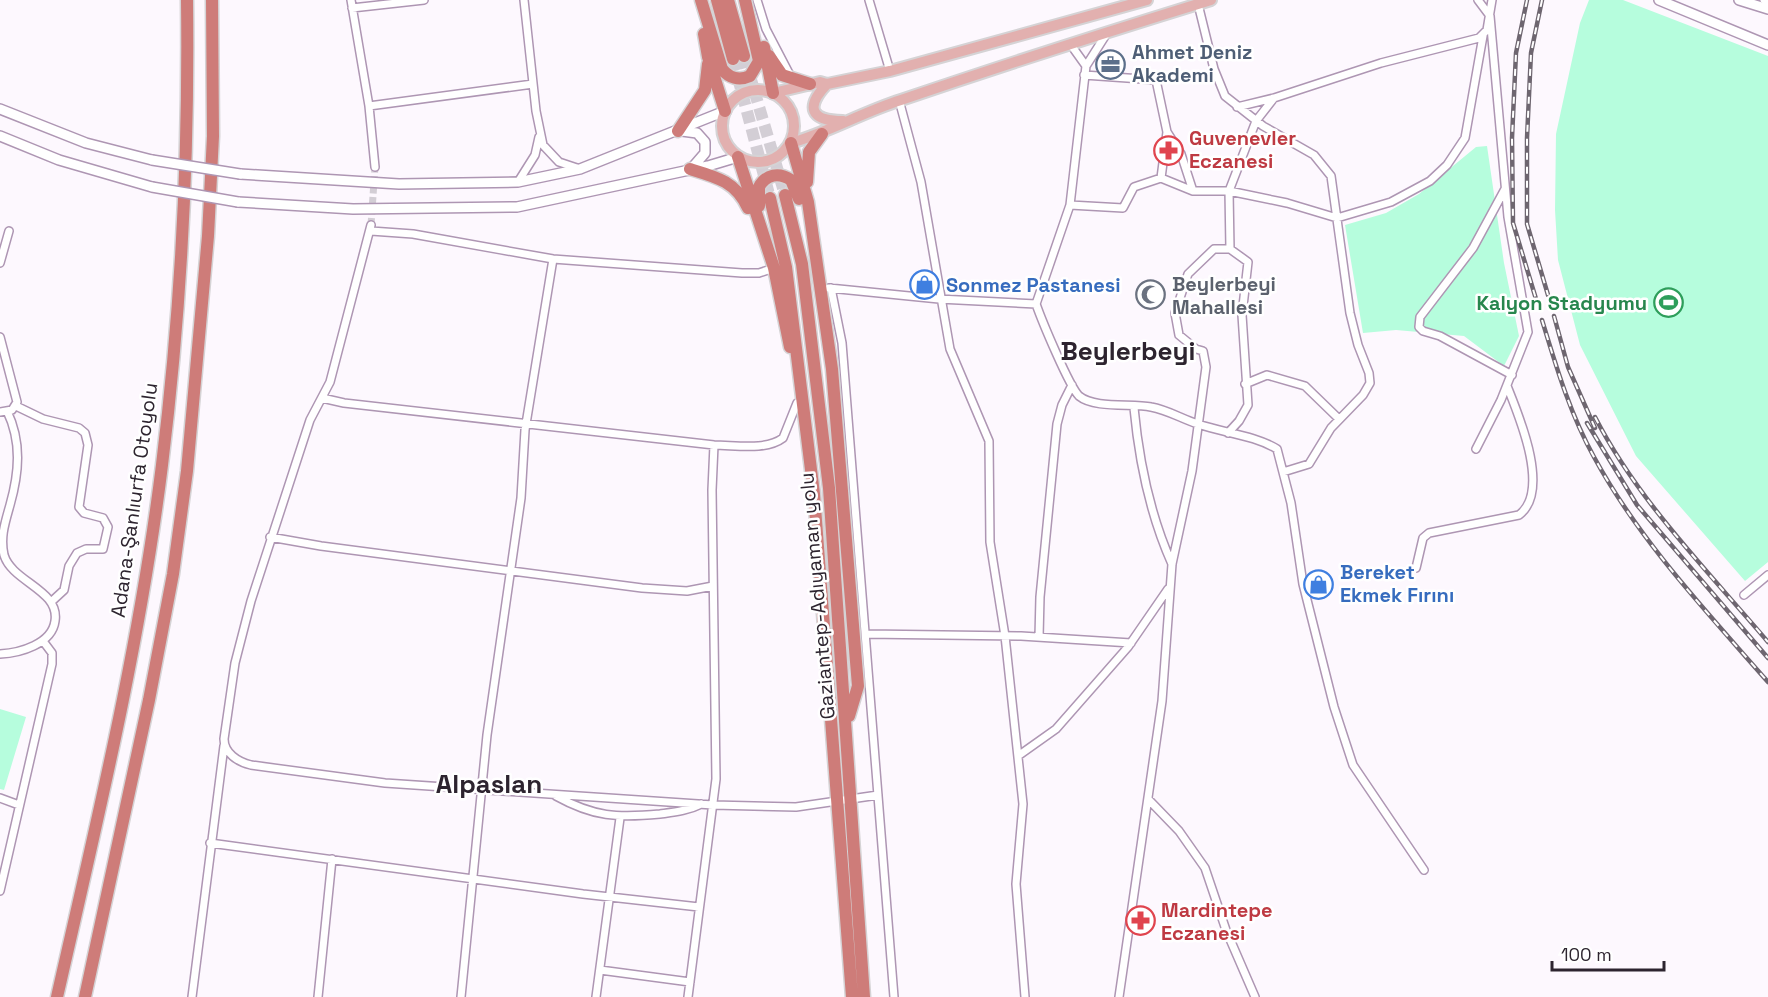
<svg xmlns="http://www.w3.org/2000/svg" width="1768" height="997" viewBox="0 0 1768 997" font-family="'Space Grotesk',sans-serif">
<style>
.green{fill:#b6fddd}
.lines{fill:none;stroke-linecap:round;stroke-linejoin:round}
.street-tunnel{stroke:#d3ced5;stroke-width:7;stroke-dasharray:7 3.5;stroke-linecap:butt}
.highway-tunnel{stroke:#d3ced5;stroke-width:12;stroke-dasharray:12 6;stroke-linecap:butt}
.street-casing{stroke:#ae96b3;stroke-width:10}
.secondary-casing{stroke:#ae96b3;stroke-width:12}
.primary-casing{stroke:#d5d3d5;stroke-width:14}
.highway-casing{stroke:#d5d3d5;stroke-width:15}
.street{stroke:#fff;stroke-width:7}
.secondary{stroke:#fff;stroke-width:9}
.primary{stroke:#e2b0af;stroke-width:10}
.highway{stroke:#ce7c79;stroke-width:12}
.rail-casing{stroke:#6e6670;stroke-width:4.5}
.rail{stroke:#fff;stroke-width:2;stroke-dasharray:7;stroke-linecap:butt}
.secondary-bridge-casing{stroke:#ae96b3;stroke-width:12;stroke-linecap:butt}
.secondary-bridge{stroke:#fff;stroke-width:9}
.labels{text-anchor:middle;stroke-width:5;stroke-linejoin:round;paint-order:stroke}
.service-label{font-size:20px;font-weight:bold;fill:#4e5e75;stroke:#fff;text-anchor:start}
.health-label{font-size:20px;font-weight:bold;fill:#be3a42;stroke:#fff;text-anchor:start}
.worship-label{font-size:20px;font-weight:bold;fill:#5b616d;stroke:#fff;text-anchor:start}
.shop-label{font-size:20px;font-weight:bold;fill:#366cbe;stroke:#fff;text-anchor:start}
.leisure-label{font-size:20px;font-weight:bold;fill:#27864d;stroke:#fff;text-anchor:end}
.street-label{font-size:20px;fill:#2d242f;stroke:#fff}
.district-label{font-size:26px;font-weight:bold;fill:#2d242f;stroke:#fff}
</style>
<rect width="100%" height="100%" fill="#fdf8fe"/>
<path class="green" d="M1589,0H1623L1768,56V562L1745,581L1636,456L1580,345L1558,260L1555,210L1556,134L1580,23Z
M1487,146L1504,263L1519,336L1504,366L1464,336L1396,330L1363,333L1345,225L1386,213L1419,194L1476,147Z
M0,709L26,717L4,790L0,789Z"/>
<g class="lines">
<path class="street-tunnel" d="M371,225L375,167"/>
<path class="highway-tunnel" d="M744,56L785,195
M733,59L770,198"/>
<defs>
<path id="street" d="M351,0L369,106L375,167
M524,0L536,111L543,145L559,162L577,168
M757,0L766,29L791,77
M869,0L890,71
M1764,0L1768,2
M1198,4L1214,69L1225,96L1263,126L1314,155L1331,176L1350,313L1358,345L1369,373L1370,383L1363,395L1331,428L1309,464L1283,472
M352,8L424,0
M1107,33L1086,66L1070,205L1036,304C1042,321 1069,386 1079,396C1095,409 1132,403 1151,407C1168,410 1182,419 1198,424C1224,433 1254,435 1277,449L1291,503L1303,584L1334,707L1353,765L1424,870
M1071,45L1086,66
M899,100L921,182L950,349L989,441L990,542L1005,636L1023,804L1016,884L1025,997
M369,106L533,84
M1237,107L1274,98
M1167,132L1181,154L1193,191
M1161,178L1193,191H1229L1287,203L1337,218L1391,202L1430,181L1447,165L1465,138L1483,36
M518,182L535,155L539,137
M1505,189L1473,248L1420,317L1419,327L1423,331L1440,336L1512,375
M1070,205L1123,208L1134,187L1161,178L1167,132L1156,80L1084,75
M371,225L330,382L310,420L251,601L235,663L224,739C224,753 238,762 251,765L385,783L713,805L796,807L878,795
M371,231L413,234L553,259L742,273H759L774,268
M0,263L9,231
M829,288L939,299L1036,304
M831,288L842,343L894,997
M0,337L17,402L12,410L0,412
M1245,384L1267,375L1305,386L1339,419
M322,398L344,403L714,445C735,445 766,451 783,438L797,403
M16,406L43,419L79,428L85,433L88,445L79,507L84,513L103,518L108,527L103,549H86L77,553L69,566L64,590L51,602
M1134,408C1139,461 1150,515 1172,564
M1228,433L1239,421L1248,405L1242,315L1248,262L1230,249L1229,191L1256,121L1274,98L1381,63L1479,38L1487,30L1492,0
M1476,449L1501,400L1528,332L1508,217L1490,16L1478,0
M270,537L321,546L642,588L687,591L713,586
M1416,568L1423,538L1429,533L1519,515C1551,491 1519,416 1507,386
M1744,595L1768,575
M866,634L1021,636L1131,643
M1039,637L1040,597L1057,424L1062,405L1072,385
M0,654C20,653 52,644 55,621C60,590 12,582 4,555C0,537 5,523 10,505C19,473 22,442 7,411
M1018,756L1056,729L1128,647L1168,589
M556,796C594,817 617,818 660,814C675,812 687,811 701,804
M0,798L19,805
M1149,800L1179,831L1205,868L1226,930L1255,997
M210,843L583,894L699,907
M0,891L52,664V653L43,641
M600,970L690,982
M192,997L224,746
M318,997L332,859
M461,997L487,735L521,498L525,430L553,259
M596,997L620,818
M688,997L716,779L712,490L714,445
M1119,997L1162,701L1172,564L1192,471L1206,367L1203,351L1196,349L1179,335L1175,313L1188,274L1214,249H1230"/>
<path id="secondary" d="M1659,0L1768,45
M1739,0L1768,9
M0,109L86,143L152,160
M682,131L697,133L705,142V153L692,168
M0,136L59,160L152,187
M240,174L399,184L518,182L580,169L725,111
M238,202L353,209L517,207L708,166L738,157"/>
<path id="primary" d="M827,84C805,107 810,121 843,121
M722 126a36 36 0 1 1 72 0a36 36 0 1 1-72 0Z
M773,93L820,82L827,84L890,71L1147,0
M791,143C829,132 863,112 901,100C1004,65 1107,32 1211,0"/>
<path id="highway" d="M701,0L722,69C729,78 739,81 750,76L759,61L745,0
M717,0L733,59
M728,0L744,56
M704,34L708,57L725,111
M764,47L773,93
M769,56L782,75L810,84
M678,131L705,90L708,64
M791,143L808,202L832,369L858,686L849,716
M738,157L774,268L790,347
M690,169C717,177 736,182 748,208
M807,182L809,152L822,134
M785,195L802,264L829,488L864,997
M770,198L786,267L814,494L852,997
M759,206V187C766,174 779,172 791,180L799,199
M57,997C97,821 140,644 162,465C181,311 189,155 187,0
M85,997L149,700L173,574L187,471L208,236L213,136L212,0"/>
</defs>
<use href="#street" class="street-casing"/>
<use href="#secondary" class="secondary-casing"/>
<use href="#primary" class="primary-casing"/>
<use href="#highway" class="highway-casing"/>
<use href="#street" class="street"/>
<use href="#secondary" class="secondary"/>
<use href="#primary" class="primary"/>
<use href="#highway" class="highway"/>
<defs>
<path id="rail" d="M1527,0L1516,53L1512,138L1513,223L1536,299
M1542,0L1531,53L1527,138V224L1548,295
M1554,316L1568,367L1595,428
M1542,320C1556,366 1570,414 1594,457C1639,540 1706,611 1768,682
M1595,417C1638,501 1707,570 1768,642
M1587,423L1637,505L1768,658"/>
</defs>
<use href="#rail" class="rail-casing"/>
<use href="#rail" class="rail"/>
<defs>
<path id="secondary-bridge" d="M152,160L240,174
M152,187L238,202"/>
</defs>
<use href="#secondary-bridge" class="secondary-bridge-casing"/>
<use href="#secondary-bridge" class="secondary-bridge"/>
</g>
<defs>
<symbol id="office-ring" viewBox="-11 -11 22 22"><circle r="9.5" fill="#fff" stroke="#5c6f8a" stroke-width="1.5"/><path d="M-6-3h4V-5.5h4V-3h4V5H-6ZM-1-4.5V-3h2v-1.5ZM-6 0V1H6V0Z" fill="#5c6f8a"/></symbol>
<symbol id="pharmacy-ring" viewBox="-11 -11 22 22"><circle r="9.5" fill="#fff" stroke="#e0444e" stroke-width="1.5"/><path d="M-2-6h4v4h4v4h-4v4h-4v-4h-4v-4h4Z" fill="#e0444e"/></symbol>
<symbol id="shop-ring" viewBox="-11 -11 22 22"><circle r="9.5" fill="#fff" stroke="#3f7fe0" stroke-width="1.5"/><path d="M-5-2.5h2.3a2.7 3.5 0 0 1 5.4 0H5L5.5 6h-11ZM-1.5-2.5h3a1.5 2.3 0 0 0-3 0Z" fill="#3f7fe0"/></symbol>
<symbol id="mosque-ring" viewBox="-11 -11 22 22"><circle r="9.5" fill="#fff" stroke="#6b7280" stroke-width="1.5"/><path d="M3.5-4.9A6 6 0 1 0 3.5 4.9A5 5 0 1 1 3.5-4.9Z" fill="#6b7280"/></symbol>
<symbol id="stadium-ring" viewBox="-11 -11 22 22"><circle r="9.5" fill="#fff" stroke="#2e9e5b" stroke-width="1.5"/><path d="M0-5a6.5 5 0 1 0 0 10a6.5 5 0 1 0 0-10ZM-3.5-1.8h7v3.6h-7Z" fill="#2e9e5b"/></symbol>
</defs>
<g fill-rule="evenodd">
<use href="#office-ring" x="1094" y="48" width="33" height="33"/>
<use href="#pharmacy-ring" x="1152" y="134" width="33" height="33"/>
<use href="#shop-ring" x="908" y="268" width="33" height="33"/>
<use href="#mosque-ring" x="1134" y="278" width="33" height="33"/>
<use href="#stadium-ring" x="1652" y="286" width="33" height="33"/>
<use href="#shop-ring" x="1302" y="568" width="33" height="33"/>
<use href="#pharmacy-ring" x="1124" y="904" width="33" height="33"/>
</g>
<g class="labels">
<g class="service-label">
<text x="1132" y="59">Ahmet Deniz<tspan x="1132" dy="23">Akademi</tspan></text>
</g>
<g class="health-label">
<text x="1189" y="145">Guvenevler<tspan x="1189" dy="23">Eczanesi</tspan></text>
<text x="1161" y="917">Mardintepe<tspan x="1161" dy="23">Eczanesi</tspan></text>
</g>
<g class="worship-label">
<text x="1172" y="291">Beylerbeyi<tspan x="1172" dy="23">Mahallesi</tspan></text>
</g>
<g class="shop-label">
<text x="946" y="292">Sonmez Pastanesi</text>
<text x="1340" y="579">Bereket<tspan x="1340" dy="23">Ekmek Fırını</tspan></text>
</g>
<g class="leisure-label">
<text x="1647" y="310">Kalyon Stadyumu</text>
</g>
<g class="street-label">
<text transform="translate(134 500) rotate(-82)" y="7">Adana-Şanlıurfa Otoyolu</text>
<text transform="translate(817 596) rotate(-95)" y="7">Gaziantep-Adıyaman yolu</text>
</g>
<g class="district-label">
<text x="1128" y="360">Beylerbeyi</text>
<text x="489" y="793">Alpaslan</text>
</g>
</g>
<path d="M1552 961v9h112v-9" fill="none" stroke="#2d242f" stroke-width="3"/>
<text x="1561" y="961" font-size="18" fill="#2d242f" stroke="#ffffff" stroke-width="4.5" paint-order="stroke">100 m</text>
</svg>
